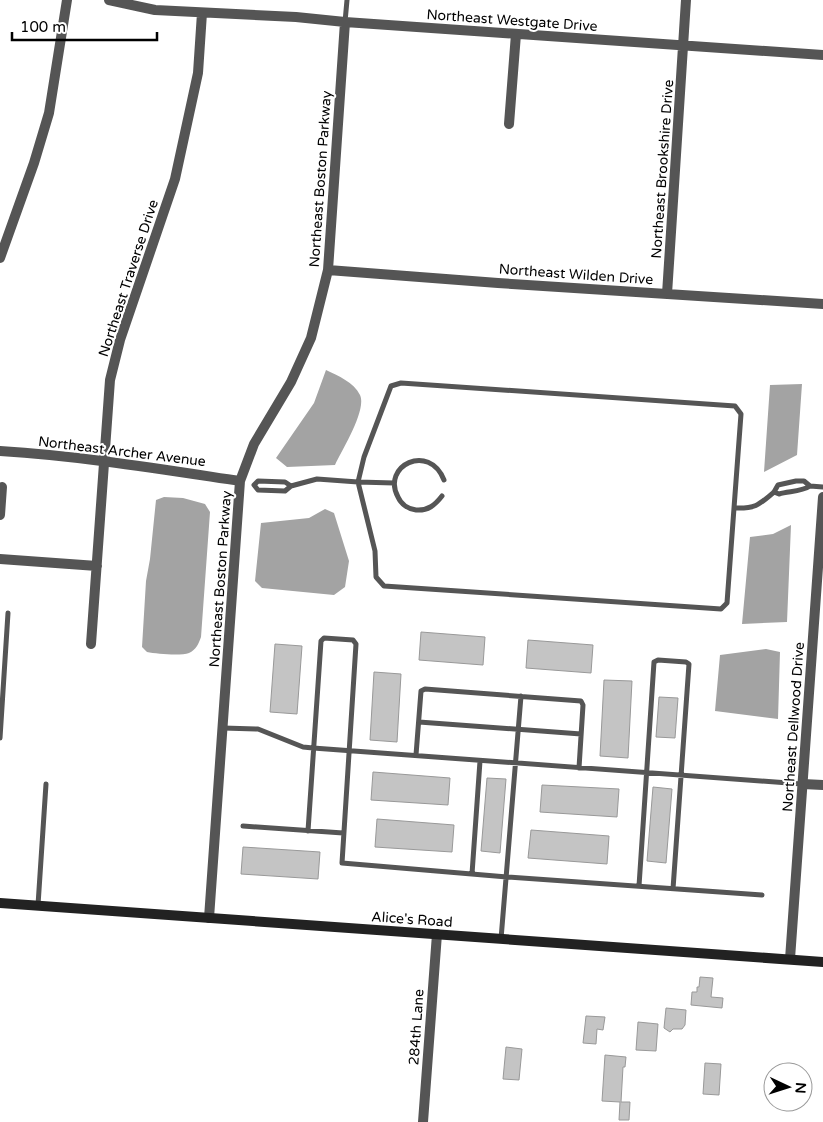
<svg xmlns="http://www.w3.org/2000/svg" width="823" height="1122" viewBox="0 0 823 1122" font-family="'Varela Round',sans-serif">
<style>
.water{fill:#a3a3a3}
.building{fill:#c4c4c4;stroke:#999}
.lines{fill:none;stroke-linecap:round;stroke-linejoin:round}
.lane{stroke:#555;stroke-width:5}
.street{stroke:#555;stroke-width:10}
.secondary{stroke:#222;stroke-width:10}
.labels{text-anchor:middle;stroke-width:4;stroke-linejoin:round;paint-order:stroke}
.street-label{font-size:14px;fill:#000;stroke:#fff}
</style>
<rect width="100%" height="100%" fill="#fff"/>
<path class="water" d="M326,370C338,376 354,382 360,395C367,410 342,450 335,465L287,467L276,458L314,403Z
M802,384L797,455L764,472L770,385Z
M164,497L183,498L205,504L210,512L201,637C199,643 196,650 189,653C181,656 157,654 147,652L142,647L146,581L150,559L156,500Z
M325,509L334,513L349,561L345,587L334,595L262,588L255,581L261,523L309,518Z
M791,525L787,622L742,624L750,537L773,534Z
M766,649L780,652L778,719L715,711L720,655Z"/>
<path class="building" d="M421,632L485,637L483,665L419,660Z
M528,640L593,645L591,673L526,668Z
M275,644L302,646L297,714L270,712Z
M374,672L401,674L397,742L370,740Z
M604,680L632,681L628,758L600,756Z
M659,697L678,698L675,738L656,737Z
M373,772L450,778L448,805L371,800Z
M487,778L506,779L500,853L481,851Z
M542,785L619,789L617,817L540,812Z
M653,787L672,789L666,863L647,861Z
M377,819L454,825L452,852L375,847Z
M531,830L609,836L607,864L528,858Z
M243,847L320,852L318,879L241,874Z
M700,977L713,978L711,997L723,998L722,1008L691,1005L692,992H697V987H699Z
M666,1008L686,1010L685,1025L682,1029H673L670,1032L664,1028Z
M586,1016L605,1017L603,1030L597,1029L596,1044L583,1043Z
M638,1022L658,1024L656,1051L636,1050Z
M506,1047L522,1049L519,1080L503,1079Z
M605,1055L626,1057L625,1067H623L621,1102H630L629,1120H619L620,1102L602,1101Z
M705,1063L721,1064L719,1095L703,1094Z"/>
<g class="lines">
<path class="lane" d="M345,22L347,0
M258,481L285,482L291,486L285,491L258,490L254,485Z
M796,481H804L810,486C801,492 789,491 779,494L774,492L778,485Z
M394,483L358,482L375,551L376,577L384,586L721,609L727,603L734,508
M291,486L317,479L358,482L364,457L391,386L401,383L735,406L741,414L734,508C755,509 759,505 774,492
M810,486L823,487
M442,496C435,505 428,511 416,510C408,509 401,504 398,497C381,466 429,442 444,480
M419,722L581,734
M223,728L258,729L303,747L313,748L802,784
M0,738L8,613
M416,755L421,691L425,689L581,701L583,705L579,768
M243,826L343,833
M308,831L321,641L324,638L353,640L356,644L342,863L507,877L762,895
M472,874L480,761
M639,886L654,662L658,660L686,662L689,664L673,889
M38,905L46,784
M501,939L521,696"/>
<path class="street" d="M109,0L155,10L296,17L345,22L823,55
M509,124L516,34
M0,258L34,163L49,113L67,0
M328,270L498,283L823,304
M667,294L686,0
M0,451C81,456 160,469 240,481
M0,515L2,487
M0,559L97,566
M91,644L110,380L120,340L175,179L198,73L202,13
M803,784L823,785
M209,918L240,481L254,444L291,382L311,338L328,270L345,22
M790,959L823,497
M423,1122L437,934"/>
<path class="secondary" d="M0,903L823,962"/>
</g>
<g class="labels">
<g class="street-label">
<text transform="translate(512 20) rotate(4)" y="5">Northeast Westgate Drive</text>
<text transform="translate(662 169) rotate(-86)" y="5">Northeast Brookshire Drive</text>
<text transform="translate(320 179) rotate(-86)" y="5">Northeast Boston Parkway</text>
<text transform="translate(576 274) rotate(4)" y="5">Northeast Wilden Drive</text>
<text transform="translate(128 278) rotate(-72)" y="5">Northeast Traverse Drive</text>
<text transform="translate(122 451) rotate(7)" y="5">Northeast Archer Avenue</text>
<text transform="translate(220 579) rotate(-86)" y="5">Northeast Boston Parkway</text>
<text transform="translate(793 727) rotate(-86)" y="5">Northeast Dellwood Drive</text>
<text transform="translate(412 919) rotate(4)" y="5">Alice's Road</text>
<text transform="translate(416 1027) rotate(-86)" y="5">284th Lane</text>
</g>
</g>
<g transform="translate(788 1087) rotate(94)"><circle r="24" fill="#ffffff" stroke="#999999"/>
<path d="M0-4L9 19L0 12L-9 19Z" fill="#000000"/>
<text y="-8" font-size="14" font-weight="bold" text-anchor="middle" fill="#000000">N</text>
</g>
<path d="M12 32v8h145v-8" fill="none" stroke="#000000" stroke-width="2.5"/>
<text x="20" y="32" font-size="15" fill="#000000" stroke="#ffffff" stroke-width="4" paint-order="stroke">100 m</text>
</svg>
